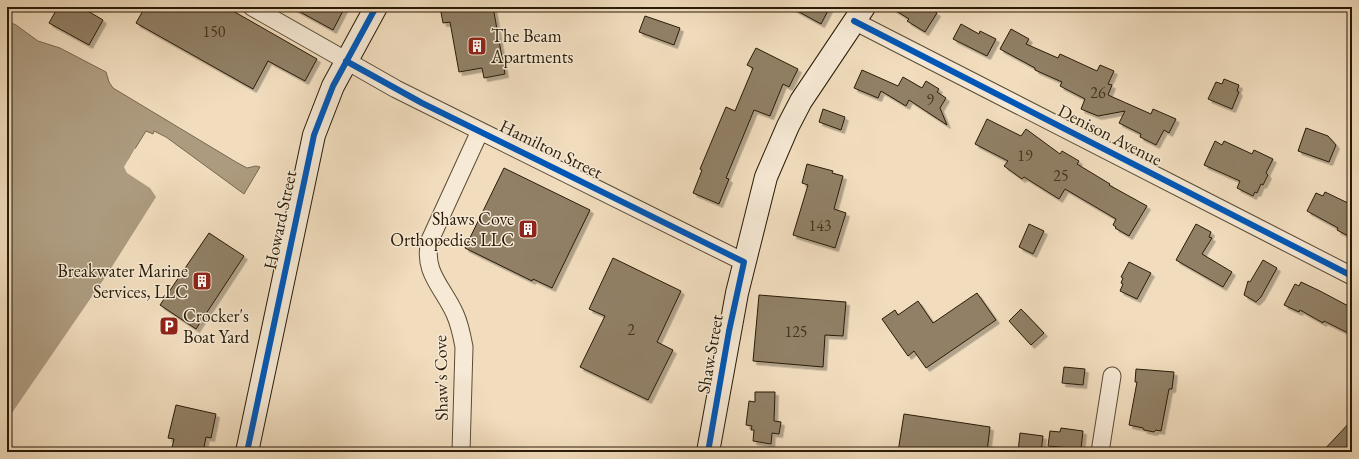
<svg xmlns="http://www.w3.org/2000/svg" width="1359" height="459" viewBox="0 0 1359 459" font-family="'EB Garamond',serif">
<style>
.water{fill:#ad9b7f;stroke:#78684f}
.pier{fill:#f1ddbe}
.building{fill:#918066;stroke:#291b06;filter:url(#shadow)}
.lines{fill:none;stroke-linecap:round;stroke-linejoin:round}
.street-casing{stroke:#5b4c34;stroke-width:19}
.secondary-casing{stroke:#291b06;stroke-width:24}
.street{stroke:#f6e9d5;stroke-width:17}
.secondary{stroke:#f6e9d5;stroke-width:22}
.cycleway-casing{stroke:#f6e9d5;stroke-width:8}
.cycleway{stroke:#0057b8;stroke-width:6}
.labels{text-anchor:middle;stroke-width:3;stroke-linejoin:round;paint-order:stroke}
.number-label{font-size:16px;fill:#43341e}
.poi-label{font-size:18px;fill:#291b06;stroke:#f6e9d5;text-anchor:start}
.street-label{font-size:18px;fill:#291b06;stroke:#f6e9d5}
</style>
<defs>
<filter id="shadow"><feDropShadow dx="3.5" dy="3.5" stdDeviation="0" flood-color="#0004"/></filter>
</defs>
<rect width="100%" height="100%" fill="#f1ddbe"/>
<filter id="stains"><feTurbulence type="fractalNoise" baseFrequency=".005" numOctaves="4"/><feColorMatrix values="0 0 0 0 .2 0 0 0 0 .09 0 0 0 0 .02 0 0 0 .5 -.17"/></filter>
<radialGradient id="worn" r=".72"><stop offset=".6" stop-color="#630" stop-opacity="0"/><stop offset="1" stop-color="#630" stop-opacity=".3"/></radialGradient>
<path class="water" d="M7,21L16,25L38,41L60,48L106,72L109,82L113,88L236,162L247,168L256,166L260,167L244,194L166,137L154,131L153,134L146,131L128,160L165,186L7,440Z"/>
<path class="pier" d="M135,148L136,150L130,159L164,182L169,189L170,194L131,261L114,286L7,442V420L108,273L156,197L150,188L127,173L124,167Z"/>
<path class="building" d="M58,7H81L103,20L89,45L49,23Z
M145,7H226L317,59L305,81L268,61L253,89L136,23Z
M291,7H345L333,30Z
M440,7H493L505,74L484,78L482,68L459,72L450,22L443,23Z
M790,7H830L821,24Z
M890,7H928L937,13L925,32L907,21L909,19Z
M645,16L680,28L674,45L639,32Z
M961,24L979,34L980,31L996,39L987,56L953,39Z
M1011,29L1029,39L1026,44L1058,58L1060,54L1097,71L1100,65L1114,71L1108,84L1112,85L1108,95L1151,114L1153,109L1176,119L1169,133L1164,130L1156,145L1140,137L1141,134L1119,123L1125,111L1098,116L1081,109L1085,99L1060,86L1062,82L1035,70V68L1000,49Z
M756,48L798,69L789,87L783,84L770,116L754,110L726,178L729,179L719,204L693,193L702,170L700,169L726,107L735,111L753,68L747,65Z
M862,70L898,86L903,77L922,88L926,81L939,89L937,92L946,98L940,108L947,125L909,100L906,106L881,91L878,98L854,88Z
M1224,79L1239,85L1237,91L1239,92L1232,109L1208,99L1216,82L1222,84Z
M823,109L845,117L841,130L819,122Z
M987,119L1021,136L1026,129L1060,154L1062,151L1079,161L1077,164L1110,184L1109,185L1147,206L1129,236L1115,228L1116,227L1113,225L1116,219L1065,189L1059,199L1024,177L1022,179L1004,166L1008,161L975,144Z
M1306,128L1328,136L1336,145L1329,162L1298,151Z
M1215,141L1222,145L1224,141L1252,154L1254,150L1273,159L1266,173L1268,175L1263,185L1261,184L1257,193L1255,192L1253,196L1237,188L1240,181L1204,165Z
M807,164L833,171L832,173L843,176L834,209L846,213L835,248L793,235L808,185L802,183Z
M504,168L590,210L552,288L533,279L532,281L465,248Z
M1325,192L1350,204L1352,200V238L1337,230L1338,228L1307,211L1316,193L1323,196Z
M1029,224L1044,231L1033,254L1019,247Z
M1196,224L1211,232L1209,237L1212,238L1202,254L1232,272L1223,287L1176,260Z
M209,233L244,256L196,329L160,305Z
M613,258L681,291L657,342L673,350L648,400L580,367L605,316L589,309Z
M1263,260L1277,268L1261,297L1256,302L1244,295L1248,281L1250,282Z
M1129,262L1151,273L1137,299L1120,291L1123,284L1121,283L1123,278L1121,277Z
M1301,282L1320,291L1352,308V335L1324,321L1323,323L1300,310L1299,312L1284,305L1295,284L1299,286Z
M977,293L996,320L926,368L914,351L908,356L882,319L895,310L898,315L918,301L933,323Z
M759,295L846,302L843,336L825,335L823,367L753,361Z
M1021,309L1044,333L1031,345L1009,321Z
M1064,367L1085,369L1083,385L1062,383Z
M1136,369L1174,372L1172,389H1169L1161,431L1156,430L1154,432L1144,430L1143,428L1129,425L1137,382H1135Z
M755,392H775L774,421L781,422L779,434L772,433L771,444L753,441L754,430H751L752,426L746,425L749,401L755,402Z
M176,405L216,414L211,438L206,437L203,452H171L174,439L168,438Z
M904,414L990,427L987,452H898Z
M1352,420V452H1322Z
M1061,428L1083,431L1081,449L1048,446L1050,431L1060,432Z
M1020,433L1043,436L1041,452H1018Z"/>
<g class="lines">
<defs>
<path id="street" d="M252,7L396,89L744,262
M854,21L1352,276
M461,452L464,347C462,336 460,325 455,314C443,287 422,272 430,240L480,131
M1100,452L1112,376"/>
<path id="secondary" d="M247,452L314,135L333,86L376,7
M708,452L737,293L766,177L788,126L801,101L864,7"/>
</defs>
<use href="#street" class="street-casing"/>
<use href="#secondary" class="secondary-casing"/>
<use href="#street" class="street"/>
<use href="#secondary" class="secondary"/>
<defs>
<path id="cycleway" d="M854,21L1352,276
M346,61L422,103L744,262L729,331L708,452
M247,452L314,135L333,86L376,7"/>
</defs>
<use href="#cycleway" class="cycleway-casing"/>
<use href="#cycleway" class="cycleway"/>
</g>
<defs>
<symbol id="building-square" viewBox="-11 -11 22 22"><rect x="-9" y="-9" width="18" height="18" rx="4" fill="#8f2418" stroke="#f6e9d5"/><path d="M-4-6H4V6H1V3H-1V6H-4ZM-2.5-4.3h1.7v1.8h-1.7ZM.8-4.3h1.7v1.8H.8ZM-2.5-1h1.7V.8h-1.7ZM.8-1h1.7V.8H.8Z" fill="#fff"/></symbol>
<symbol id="parking-square" viewBox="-11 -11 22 22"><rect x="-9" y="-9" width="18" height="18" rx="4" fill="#8f2418" stroke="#f6e9d5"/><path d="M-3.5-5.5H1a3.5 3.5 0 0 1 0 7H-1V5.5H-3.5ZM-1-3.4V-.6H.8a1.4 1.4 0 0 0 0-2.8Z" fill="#fff"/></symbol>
</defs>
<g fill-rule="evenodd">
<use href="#building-square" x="466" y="35" width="22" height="22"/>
<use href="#building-square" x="517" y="218" width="22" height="22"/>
<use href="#building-square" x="191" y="270" width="22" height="22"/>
<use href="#parking-square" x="158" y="315" width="22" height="22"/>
</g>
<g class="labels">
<g class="number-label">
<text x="214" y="37">150</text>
<text x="1098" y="98">26</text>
<text x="930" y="105">9</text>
<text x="1025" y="161">19</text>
<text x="1061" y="181">25</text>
<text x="820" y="231">143</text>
<text x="631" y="335">2</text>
<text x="796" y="337">125</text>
</g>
<g class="poi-label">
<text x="491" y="42">The Beam<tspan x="491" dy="21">Apartments</tspan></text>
<text x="514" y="225" text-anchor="end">Shaws Cove<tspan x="514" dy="21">Orthopedics LLC</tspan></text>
<text x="188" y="277" text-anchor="end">Breakwater Marine<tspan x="188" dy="21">Services, LLC</tspan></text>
<text x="183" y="322">Crocker's<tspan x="183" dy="21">Boat Yard</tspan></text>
</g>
<g class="street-label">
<text transform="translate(1110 135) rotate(27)" y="6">Denison Avenue</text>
<text transform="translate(551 149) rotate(26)" y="6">Hamilton Street</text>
<text transform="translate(280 220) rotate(-78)" y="6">Howard Street</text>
<text transform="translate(710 354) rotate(-80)" y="6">Shaw Street</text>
<text transform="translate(441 378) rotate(-91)" y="6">Shaw's Cove</text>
</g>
</g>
<rect width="1359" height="459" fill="none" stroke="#f1ddbe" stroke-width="24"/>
<rect x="8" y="8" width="1343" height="443" fill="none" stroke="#291b06" stroke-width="2"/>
<rect x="12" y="12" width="1335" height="435" fill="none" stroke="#291b06"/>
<rect width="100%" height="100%" filter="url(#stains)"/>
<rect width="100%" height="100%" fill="url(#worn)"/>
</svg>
